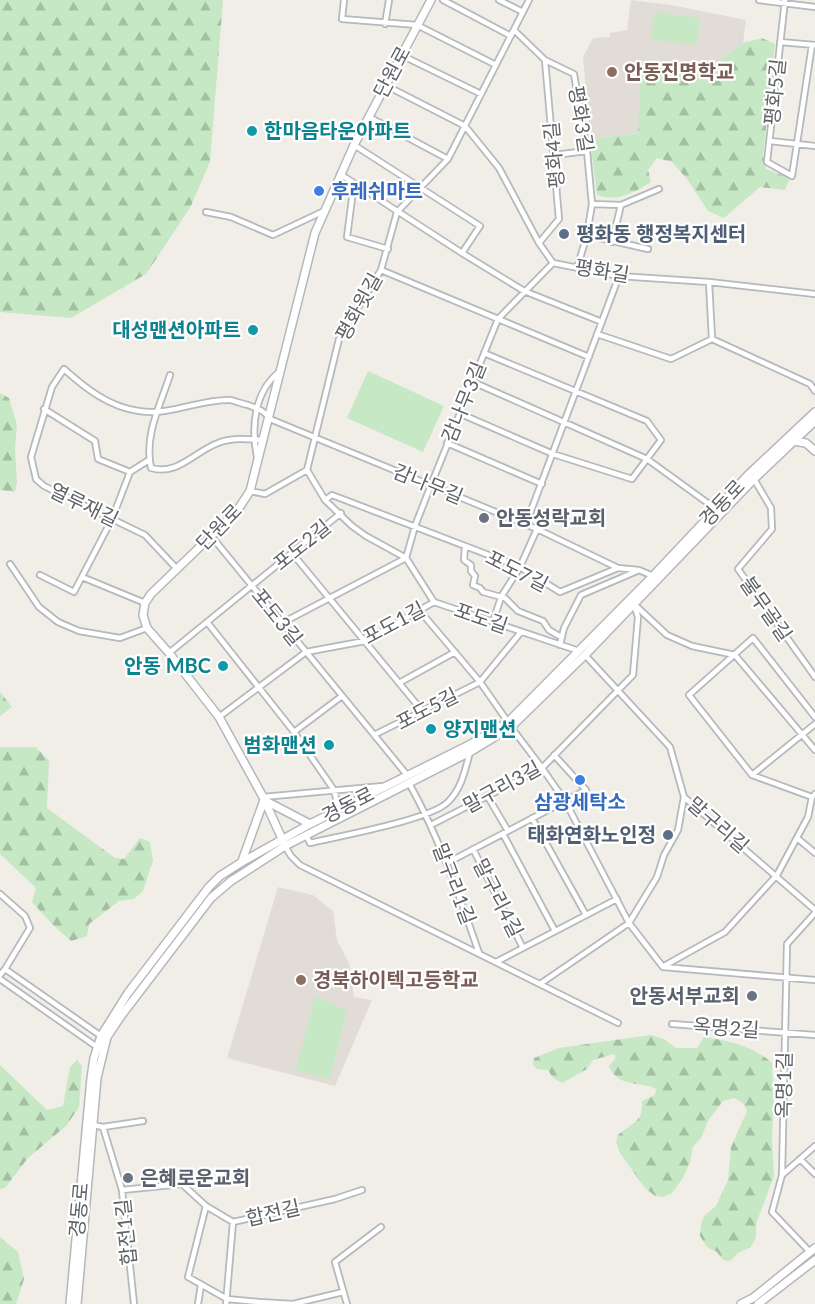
<svg xmlns="http://www.w3.org/2000/svg" width="815" height="1304" viewBox="0 0 815 1304" font-family="Lato,'Noto Sans KR',sans-serif">
<style>
.education{fill:#e1ddd6}
.forest{fill:url(#forest-firs)}
.pitch{fill:#c6e8c4}
.lines{fill:none;stroke-linecap:round;stroke-linejoin:round}
.street-casing{stroke:#b5b8bc;stroke-width:8}
.secondary-casing{stroke:#b4b7bc;stroke-width:10}
.street{stroke:#fff;stroke-width:4.5}
.secondary{stroke:#fff;stroke-width:7}
.education-dot{fill:#8d6e63;stroke:#fff;stroke-width:2}
.culture-dot{fill:#0f9aa8;stroke:#fff;stroke-width:2}
.shop-dot{fill:#3f7fe0;stroke:#fff;stroke-width:2}
.service-dot{fill:#5c6f8a;stroke:#fff;stroke-width:2}
.worship-dot{fill:#6b7280;stroke:#fff;stroke-width:2}
.labels{text-anchor:middle;stroke-width:4.5;stroke-linejoin:round;paint-order:stroke}
.street-label{font-size:20px;fill:#5f6368;stroke:#fff}
.education-label{font-size:20px;font-weight:bold;fill:#785e54;stroke:#fff;text-anchor:start}
.culture-label{font-size:20px;font-weight:bold;fill:#0d838f;stroke:#fff;text-anchor:end}
.shop-label{font-size:20px;font-weight:bold;fill:#366cbe;stroke:#fff;text-anchor:start}
.service-label{font-size:20px;font-weight:bold;fill:#4e5e75;stroke:#fff;text-anchor:start}
.worship-label{font-size:20px;font-weight:bold;fill:#5b616d;stroke:#fff;text-anchor:start}
</style>
<defs>
<pattern id="forest-firs" width="22" height="20" patternUnits="userSpaceOnUse" patternTransform="scale(1.5)"><rect width="22" height="20" fill="#c6e8c4"/><path d="M5 1l3.5 6h-7zM16 11l3.5 6h-7z" fill="#a4c0a3"/></pattern>
</defs>
<rect width="100%" height="100%" fill="#f1eee8"/>
<path class="education" d="M631,0L671,5L746,20L743,43L699,76L638,133L590,139L583,57L593,38L610,37V33L627,30Z
M278,887L313,895L333,911L337,940L349,963L354,997L372,1000L335,1086L227,1058Z"/>
<path class="forest" d="M0,0H223L210,162L190,208L146,274L71,318L0,312Z
M762,38L775,44L763,155L766,169L790,178L785,190L760,187L724,218L708,211L687,179L672,162L657,158L648,170L651,182C634,193 617,202 597,195L590,139L638,133L641,68L699,76L743,43Z
M0,393L9,398L17,425L15,449L17,482L15,492L0,490Z
M0,692L12,707L0,716Z
M0,747H36L49,761L47,808L115,858L124,859L140,838L150,842L153,860L143,891L134,899L119,901L89,924L87,936L71,941L53,925L32,902L36,888L0,854Z
M651,1035L664,1039L676,1048H697L704,1037C729,1041 752,1045 772,1063L774,1099L772,1137L774,1176L756,1224V1237L751,1247L738,1253L730,1261L723,1260L717,1252L707,1247L700,1236L701,1224L704,1216L716,1206L728,1180L731,1147L747,1111L743,1103L734,1098L723,1101L708,1121L701,1138L693,1147L690,1162L683,1178L672,1193L663,1197L655,1196L645,1188L620,1153L616,1142L618,1135C632,1123 644,1121 642,1101L655,1095L656,1089C641,1081 617,1088 609,1066L616,1058L614,1054L593,1060L587,1069L562,1083L553,1078L548,1070L537,1069L533,1065L534,1058L559,1048Z
M77,1060L82,1066L79,1107L66,1126L28,1158L5,1188L0,1189V1065L47,1110L63,1106L70,1067Z
M0,1237L18,1252L24,1279L16,1304H0Z"/>
<path class="pitch" d="M654,12L700,18L696,45L651,39Z
M368,371L444,406L423,452L347,418Z
M315,996L347,1011L330,1079L296,1071Z"/>
<g class="lines">
<defs>
<path id="street" d="M344,0L342,19L417,25L496,65
M443,0L511,36
M499,0L523,12
M529,0L448,159L397,212L381,270L339,339L307,470L325,500L352,526L366,536L406,558L434,602L579,651
M759,0L815,7
M785,0L767,162L792,176L812,45
M385,24L389,0
M514,30L545,60L574,74L587,151L592,204L621,205L659,189
M780,42L815,45
M401,55L481,94
M385,85L465,126L499,168L539,243L553,263L619,276L709,282L815,294
M369,117L448,159
M770,141L815,146
M354,145L480,226L462,253
M554,155L587,151
M340,174L462,253L524,291L602,322
M354,183L347,237L388,249
M206,212L231,217L273,235L324,211
M587,235L648,249
M612,242L621,205
M539,243L559,219L545,60
M577,268L587,235L592,204
M381,270L589,357
M709,282L712,339
M597,334L671,359L712,339L810,384L815,391
M170,375C160,406 144,435 151,468C177,476 194,452 218,443C232,437 249,439 264,440
M473,382L647,459L716,509
M44,409L95,441L98,459L130,472
M461,414L553,454L632,479L661,440L647,421L484,353
M447,443L542,484
M257,457C251,428 254,392 279,372
M130,472L149,460
M754,479L771,508L772,529L738,569L815,677
M250,491L265,494L307,470
M325,500L332,495L520,567L560,592L618,568
M526,524L619,276
M212,537L407,775
M465,546L464,560L471,565V571L475,576L473,585L480,588L483,592L505,598L518,611L543,621L549,630L561,637
M292,553L423,712
M10,564L39,607L58,622L79,631L120,638L147,628
M177,569L145,535L44,486L36,479L31,457L52,387L64,369C85,388 109,407 139,411C171,416 199,399 230,400C236,401 242,404 248,405C258,409 264,410 270,419L537,529L618,568L639,570L653,576
M40,575L74,592L112,519L130,472
M82,577L145,603
M636,606L667,635L692,646L735,655L815,750
M420,611L480,682L508,722
M207,622L294,732L334,790L339,810
M493,622L501,597L520,567L537,529
M282,623L406,558L415,526L431,485L498,319L553,263
M560,645L564,628L581,595L637,571
M169,653L341,513
M585,655L670,747L684,797L815,910
M399,683L455,652
M219,717L306,652L365,641L434,602
M511,727L542,768L565,801L629,923L663,967L815,980
M294,732L342,696
M374,735L480,682L521,632
M752,775L815,724
M409,783C439,837 459,895 479,953
M263,797L383,786
M488,797L508,831
M812,797L752,775L689,695L753,638L815,717
M532,818L586,915
M431,825L542,768L633,675L638,617L634,604
M503,834L555,931
M306,835L310,843C339,836 430,820 448,802C462,788 465,770 470,752
M797,838L815,853
M285,846L291,856L300,865L618,1023
M473,849L523,948
M447,863L586,790L554,755
M0,894L25,916L30,928L5,969
M496,962L617,899
M664,966L725,932L777,875L808,817L812,797L815,794
M0,975L5,969L101,1036
M0,979L97,1047
M540,984L629,923L657,877L664,855L678,830L684,797
M672,1024L815,1035
M93,1125L103,1127L122,1190L134,1304
M103,1127L143,1121
M800,1159L815,1174
M782,1175L815,1146
M122,1190L182,1184L206,1206L233,1222L335,1199L362,1190
M206,1206L188,1277L227,1299L259,1302L293,1304L343,1292
M810,1252L772,1212L782,1175L787,944L815,913
M198,1304L201,1285
M226,1304L233,1222
M347,1304L335,1262L381,1227"/>
<path id="secondary" d="M793,441L806,443L815,451
M283,841L263,797L219,717L169,653L147,628L143,615L145,603L151,594L237,511L250,491L315,233L354,145L431,0
M242,861L264,800L310,824
M70,1304L91,1078L94,1058L101,1036L128,993L209,887L220,876L242,862L310,824L469,745L508,722L653,576L749,474L815,412
M77,1304L97,1078L107,1037L121,1016L211,898L231,881L285,846L470,752L511,727L585,655L754,479L815,421
M741,1304L753,1298L815,1248
M758,1304L815,1260"/>
</defs>
<use href="#street" class="street-casing"/>
<use href="#secondary" class="secondary-casing"/>
<use href="#street" class="street"/>
<use href="#secondary" class="secondary"/>
</g>
<g class="education-dot">
<circle cx="612" cy="72" r="6"/>
<circle cx="301" cy="980" r="6"/>
</g>
<g class="culture-dot">
<circle cx="252" cy="131" r="6"/>
<circle cx="253" cy="330" r="6"/>
<circle cx="223" cy="666" r="6"/>
<circle cx="431" cy="729" r="6"/>
<circle cx="329" cy="745" r="6"/>
</g>
<g class="shop-dot">
<circle cx="319" cy="191" r="6"/>
<circle cx="580" cy="780" r="6"/>
</g>
<g class="service-dot">
<circle cx="564" cy="234" r="6"/>
<circle cx="668" cy="835" r="6"/>
</g>
<g class="worship-dot">
<circle cx="484" cy="518" r="6"/>
<circle cx="752" cy="996" r="6"/>
<circle cx="128" cy="1178" r="6"/>
</g>
<g class="labels">
<g class="street-label">
<text transform="translate(392 72) rotate(-62)" y="7">단원로</text>
<text transform="translate(775 92) rotate(-84)" y="7">평화5길</text>
<text transform="translate(581 119) rotate(81)" y="7">평화3길</text>
<text transform="translate(554 155) rotate(-95)" y="7">평화4길</text>
<text transform="translate(602 271) rotate(9)" y="7">평화길</text>
<text transform="translate(359 307) rotate(-61)" y="7">평화윗길</text>
<text transform="translate(464 402) rotate(-68)" y="7">감나무3길</text>
<text transform="translate(428 484) rotate(22)" y="7">감나무길</text>
<text transform="translate(722 503) rotate(-47)" y="7">경동로</text>
<text transform="translate(84 505) rotate(26)" y="7">열루재길</text>
<text transform="translate(219 527) rotate(-46)" y="7">단원로</text>
<text transform="translate(302 545) rotate(-39)" y="7">포도2길</text>
<text transform="translate(517 571) rotate(27)" y="7">포도7길</text>
<text transform="translate(766 609) rotate(55)" y="7">불무골길</text>
<text transform="translate(277 617) rotate(51)" y="7">포도3길</text>
<text transform="translate(481 618) rotate(19)" y="7">포도길</text>
<text transform="translate(394 623) rotate(-28)" y="7">포도1길</text>
<text transform="translate(427 709) rotate(-27)" y="7">포도5길</text>
<text transform="translate(502 787) rotate(-29)" y="7">말구리3길</text>
<text transform="translate(348 805) rotate(-27)" y="7">경동로</text>
<text transform="translate(718 825) rotate(41)" y="7">말구리길</text>
<text transform="translate(454 884) rotate(69)" y="7">말구리1길</text>
<text transform="translate(498 898) rotate(63)" y="7">말구리4길</text>
<text transform="translate(726 1028) rotate(4)" y="7">옥명2길</text>
<text transform="translate(784 1085) rotate(-89)" y="7">옥명1길</text>
<text transform="translate(79 1210) rotate(-85)" y="7">경동로</text>
<text transform="translate(273 1213) rotate(-13)" y="7">합전길</text>
<text transform="translate(126 1232) rotate(-96)" y="7">합전1길</text>
</g>
<g class="education-label">
<text x="624" y="79">안동진명학교</text>
<text x="313" y="987">경북하이텍고등학교</text>
</g>
<g class="culture-label">
<text x="264" y="138" text-anchor="start">한마음타운아파트</text>
<text x="241" y="337">대성맨션아파트</text>
<text x="211" y="673">안동 MBC</text>
<text x="443" y="736" text-anchor="start">양지맨션</text>
<text x="317" y="752">범화맨션</text>
</g>
<g class="shop-label">
<text x="331" y="198">후레쉬마트</text>
<text x="580" y="809" text-anchor="middle">삼광세탁소</text>
</g>
<g class="service-label">
<text x="576" y="241">평화동 행정복지센터</text>
<text x="656" y="842" text-anchor="end">태화연화노인정</text>
</g>
<g class="worship-label">
<text x="496" y="525">안동성락교회</text>
<text x="740" y="1003" text-anchor="end">안동서부교회</text>
<text x="140" y="1185">은혜로운교회</text>
</g>
</g>
</svg>
